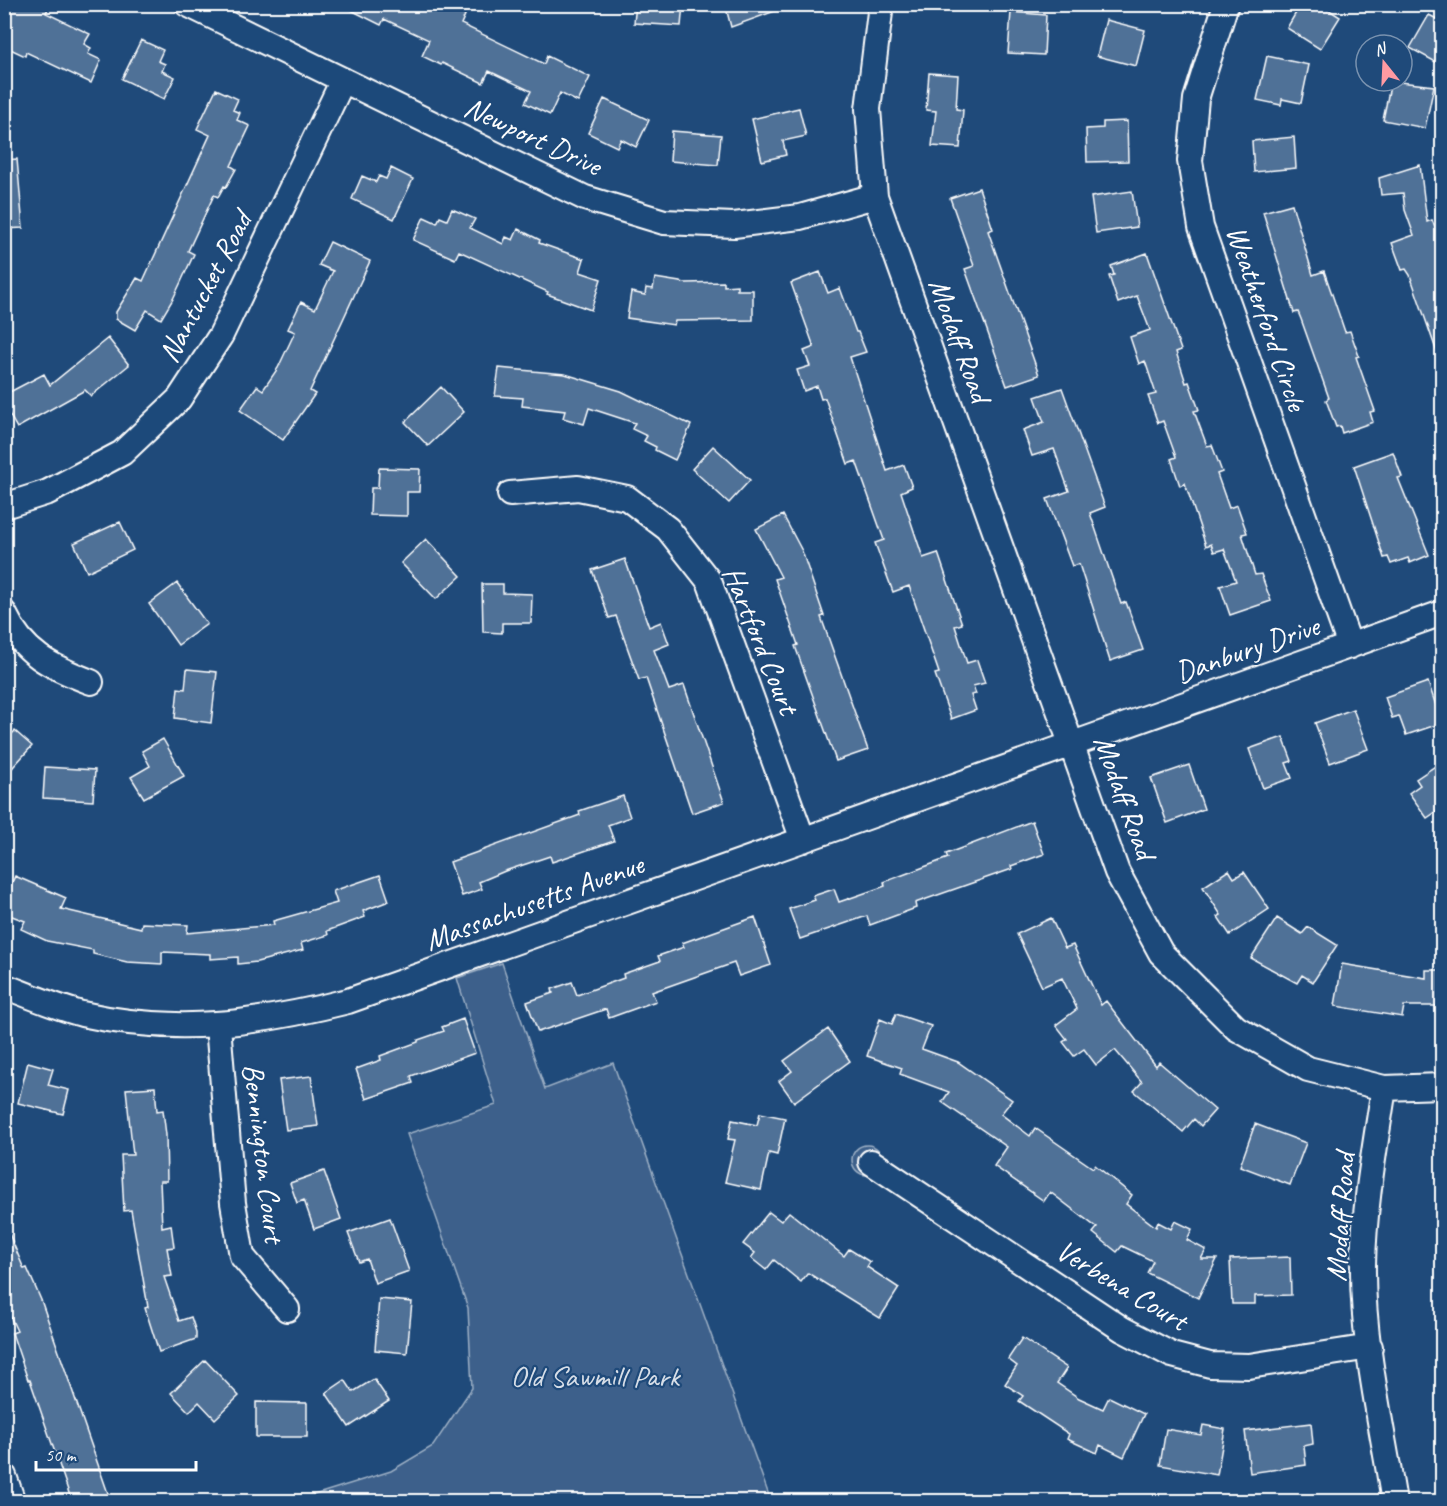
<svg xmlns="http://www.w3.org/2000/svg" width="1447" height="1506" viewBox="0 0 1447 1506" font-family="Caveat,sans-serif">
<style>
.green{fill:#3c618b;stroke:#9eb0c5;stroke-width:1.5}
.building{fill:#507197;stroke:#fff;stroke-width:1.5}
.lines{fill:none;stroke-linecap:round;stroke-linejoin:round}
.minor-casing{stroke:#fff;stroke-width:28}
.minor{stroke:#1f4a7a;stroke-width:24}
.labels{text-anchor:middle;stroke-width:4.5;stroke-linejoin:round;paint-order:stroke}
.street-label{font-size:30px;fill:#fff;stroke:#1f4a7a}
.park-label{font-size:30px;fill:#d8dfe8;stroke:#1f4a7a}
</style>
<rect width="100%" height="100%" fill="#1f4a7a"/>
<filter id="ink" filterUnits="userSpaceOnUse"><feTurbulence type="fractalNoise" baseFrequency=".0167" numOctaves="2"/><feDisplacementMap in="SourceGraphic" scale="12" xChannelSelector="R" yChannelSelector="G"/><feConvolveMatrix kernelMatrix="1 2 1 2 8 2 1 2 1" color-interpolation-filters="sRGB"/></filter>
<g filter="url(#ink)">
<path class="green" d="M502,963L545,1089L613,1063L771,1501H295L391,1471L433,1446L472,1388L468,1308L407,1134L496,1105L457,978Z
M852 1160a15 15 0 1 1 30 0a15 15 0 1 1-30 0Z"/>
<path class="building" d="M4,4H50L46,13L90,34L84,44L91,48L88,54L101,60L91,83L26,52L25,56L4,46Z
M339,4H443L465,15L461,24L544,64L547,56L590,77L578,102L560,93L550,115L525,103L531,91L489,71L483,83L442,63L441,65L422,56L429,40L384,19L381,25Z
M636,4H683L681,26L634,23Z
M725,4H786V7L731,27Z
M1301,4H1320L1340,17L1320,49L1287,28Z
M1011,12L1046,15L1044,55L1008,53Z
M1429,15L1443,22V66L1410,48Z
M1106,20L1145,30L1136,66L1097,56Z
M141,40L163,50L158,61L165,64L162,71L175,77L164,99L122,79Z
M1267,56L1309,65L1301,103L1282,99L1281,105L1257,100Z
M929,73L958,75L956,109L963,110L960,148L932,146L936,111L926,110Z
M1391,81L1434,86L1425,128L1383,120Z
M216,89L238,99L233,110L240,113L237,120L250,126L231,166L236,169L226,187L224,186L218,197L214,195L188,251L194,254L173,299L161,319L147,310L135,330L116,319V312L137,278L143,281L210,135L197,129Z
M604,99L649,120L636,147L621,139L617,147L588,133Z
M799,108L806,136L783,141L786,155L762,161L752,119Z
M1127,121L1128,161L1087,162L1086,129L1103,128V122Z
M672,131L721,135L718,165L670,161Z
M1294,137L1296,168L1254,172L1252,141Z
M17,159L23,228L4,229V160Z
M1420,165L1427,222L1432,220L1443,248V360L1440,361L1410,275L1406,269L1402,270L1392,243L1414,235L1405,210L1403,193L1381,195L1379,178Z
M391,168L413,179L394,219L352,199L362,176L376,182L379,176L386,179Z
M979,188L993,229L988,231L1039,375L1007,386L965,269L974,266L950,198Z
M1132,191L1137,227L1096,233L1091,197Z
M1292,204L1313,275L1324,271L1345,332L1350,331L1359,356L1356,357L1375,411L1370,412L1373,422L1342,433L1340,426L1336,427L1326,400L1329,398L1301,319L1298,312L1294,313L1263,212Z
M452,209L475,219L470,228L503,244L506,237L513,240L518,229L540,240L539,243L584,259L580,272L601,279L591,310L547,294L548,292L459,251L455,259L413,240L424,217L437,223L440,217L447,220Z
M330,242L370,261L310,391L315,394L283,440L240,410L257,386L263,390L278,368L295,332L288,329L301,302L315,309L333,271L319,265Z
M1147,253L1181,350L1176,352L1186,383L1189,382L1199,410L1194,411L1207,446L1212,445L1222,472L1217,474L1229,508L1237,505L1247,533L1242,534L1255,575L1261,574L1271,601L1230,615L1220,586L1236,581L1224,549L1214,552L1211,544L1206,546L1185,483L1180,486L1171,459L1176,457L1163,421L1158,423L1148,396L1156,394L1145,361L1139,364L1130,337L1150,330L1137,296L1118,303L1109,276L1114,275L1111,266Z
M820,272L828,293L840,288L856,332H858L866,352L850,357L887,471L904,465L912,487L901,492L923,558L938,553L962,624L955,626L967,663L977,660L985,683L973,686L976,694L971,695L976,710L951,719L935,674L939,673L909,586L893,592L875,543L884,540L856,461L848,464L825,398L821,399L817,386L804,391L797,370L810,366L804,351L814,347L791,283Z
M655,278L686,283L724,282V286L737,285V290H753V320L675,321L674,325L627,318L631,292L645,295L646,288L653,289Z
M108,338L129,365L91,396L85,390L17,428L4,405V395L44,374L50,385Z
M499,368L565,374L621,391L691,425L675,460L655,450L656,447L644,441L647,436L632,429L635,423L589,408L584,424L563,418L565,411L522,406L523,398L495,396Z
M441,387L464,412L428,446L405,422Z
M1062,388L1105,507L1090,513L1121,604L1126,602L1143,650L1110,661L1079,564L1072,566L1047,499L1069,491L1054,449L1032,456L1023,430L1044,422L1035,397Z
M713,446L750,480L729,503L692,469Z
M1393,452L1402,477L1398,478L1429,555L1410,563L1408,558L1391,564L1388,557L1384,558L1354,466Z
M379,468L420,469L419,492H407V516L370,515L371,488H378Z
M783,515L802,551L824,616L821,617L868,750L836,761L795,646L798,645L775,579L781,577L756,529Z
M120,522L133,550L87,572L74,543Z
M426,539L461,576L436,599L401,563Z
M625,559L649,627L661,622L669,644L654,650L669,690L684,685L724,802L692,813L646,678L639,680L616,616L609,618L592,570Z
M177,583L207,624L178,645L149,604Z
M482,584H503V593L532,594L531,623H502V633L483,632Z
M187,669L217,672L211,723L175,718L178,688L185,689Z
M1428,682L1442,723L1406,735L1399,716L1392,718L1385,697Z
M1353,709L1368,749L1330,763L1315,723Z
M15,731L32,746L4,777V741Z
M1283,737L1292,761L1286,763L1292,778L1263,788L1249,749Z
M163,739L184,776L144,798L131,777L150,766L142,751Z
M1443,761V807L1427,818L1409,793L1420,785L1416,779Z
M1189,765L1204,809L1167,823L1151,778Z
M45,767L95,770L93,801L43,798Z
M623,796L630,817L608,825L614,841L552,862L550,856L505,871L479,882L482,889L462,896L450,862L580,815L579,811Z
M1032,821L1044,854L1011,866L1012,869L915,903L916,908L870,925L867,916L800,939L789,909L815,900L813,896L834,889L839,902L885,886L884,882L948,858L946,854Z
M1229,870L1234,878L1244,872L1269,909L1230,935L1218,917L1221,915L1203,887Z
M380,875L389,901L363,911L365,917L327,931L328,935L301,943L303,950L257,962L238,964V957L210,959V954L162,952V964L127,962L93,954V950L47,941L21,929L25,921L4,913V900L15,876L66,898L61,909L141,928L142,923L188,925L187,933L274,925L273,921L337,903L333,891Z
M755,917L771,965L739,976L734,963L652,992L656,1001L609,1018L606,1009L538,1032L527,1002L553,993L552,989L572,982L577,995L624,978L623,974L660,961L658,956L684,947L682,943Z
M1051,918L1065,948L1073,945L1101,1005L1106,1001L1156,1066L1159,1062L1215,1110L1201,1126L1194,1119L1183,1132L1134,1091L1142,1082L1115,1050L1096,1065L1084,1049L1074,1056L1063,1042L1067,1039L1056,1025L1077,1009L1062,978L1042,987L1017,934Z
M1277,918L1302,934L1308,927L1337,945L1313,982L1302,975L1297,983L1251,958Z
M1342,964L1426,978V970H1443V1006H1404L1402,1017L1335,1006Z
M896,1014L931,1026L922,1049L958,1062L1012,1100L1001,1114L1030,1136L1035,1128L1093,1168L1095,1165L1132,1195L1126,1204L1156,1227L1158,1222L1171,1229L1175,1221L1192,1229L1187,1240L1206,1250L1201,1259H1217L1198,1298L1147,1273L1153,1261L1122,1246L1117,1252L1093,1233L1097,1228L1050,1192L1044,1201L994,1166L1007,1147L942,1102L949,1092L900,1074L902,1068L867,1056L880,1019L892,1024Z
M463,1019L475,1053L411,1076L413,1083L366,1099L356,1069L381,1060L380,1056L418,1042V1040L444,1031L442,1027Z
M828,1029L850,1061L794,1102L779,1081L792,1071L784,1061Z
M28,1062L53,1069L48,1085L69,1090L63,1114L18,1103Z
M311,1076L318,1126L286,1130L279,1080Z
M155,1087L157,1111L163,1110L166,1135L167,1181H160L162,1227L171,1225L174,1247L167,1248L172,1276L164,1277L179,1321L191,1317L196,1332V1339L159,1352L145,1308L148,1307L131,1210L124,1211L121,1155H133L126,1089Z
M760,1113L785,1118L777,1155L769,1153L761,1190L725,1182L735,1140L728,1139L732,1120L757,1125Z
M1255,1124L1306,1143L1290,1185L1240,1166Z
M324,1171L341,1219L314,1229L304,1200L297,1203L290,1183Z
M769,1212L781,1221L789,1212L844,1256L849,1249L870,1262L867,1267L899,1288L880,1318L808,1273L801,1282L774,1260L766,1270L751,1258L755,1253L743,1244Z
M390,1218L409,1271L375,1283L367,1259L359,1262L348,1233Z
M5,1224L24,1269L27,1268L41,1300L111,1502H72L30,1380H28L12,1333L17,1331L4,1303Z
M1290,1257L1291,1295L1255,1296V1304H1232L1230,1259Z
M379,1299L412,1302L407,1353L375,1350Z
M1022,1338L1067,1368L1057,1383L1079,1398L1103,1409L1109,1397L1144,1414L1124,1457L1100,1445L1097,1453L1067,1439L1069,1434L1019,1401L1023,1396L1005,1384L1017,1366L1008,1359Z
M205,1360L239,1396L215,1419L199,1402L189,1412L171,1393Z
M374,1379L389,1401L349,1427L326,1393L345,1380L353,1392Z
M256,1402L307,1403V1437H256Z
M1311,1423L1313,1444L1304,1446L1306,1465L1250,1473L1245,1431Z
M1203,1425L1225,1429L1217,1475L1160,1465L1166,1429L1201,1435Z"/>
<g class="lines">
<defs>
<path id="minor" d="M187,4L585,198L664,222L734,225L800,217L875,196
M881,4L868,109L875,196L1117,872L1161,953L1236,1028L1308,1069L1384,1088C1375,1147 1364,1206 1363,1265C1362,1342 1382,1426 1394,1502
M1226,4L1196,99L1190,161L1201,227L1350,646
M510,494L578,488L627,498L668,529L709,581L803,840
M4,506L48,492L122,453L179,399L221,335L343,80
M4,613C23,654 51,667 91,682
M4,986C30,996 56,1007 82,1014C175,1035 257,1024 348,1001L1442,613
M218,1026L233,1203L242,1256L287,1309
M1384,1088L1442,1086
M871,1162L1122,1329L1172,1355L1210,1365L1249,1366L1370,1347
M4,1476L13,1502"/>
</defs>
<use href="#minor" class="minor-casing"/>
<use href="#minor" class="minor"/>
</g>
</g>
<g class="labels">
<g class="street-label">
<text transform="translate(533 136) rotate(25)" y="10">Newport Drive</text>
<text transform="translate(205 287) rotate(-62)" y="10">Nantucket Road</text>
<text transform="translate(1267 318) rotate(71)" y="10">Weatherford Circle</text>
<text transform="translate(960 340) rotate(70)" y="10">Modaff Road</text>
<text transform="translate(761 640) rotate(68)" y="10">Hartford Court</text>
<text transform="translate(1247 649) rotate(-19)" y="10">Danbury Drive</text>
<text transform="translate(1125 797) rotate(70)" y="10">Modaff Road</text>
<text transform="translate(534 902) rotate(-20)" y="10">Massachusetts Avenue</text>
<text transform="translate(264 1153) rotate(83)" y="10">Bennington Court</text>
<text transform="translate(1340 1217) rotate(-86)" y="10">Modaff Road</text>
<text transform="translate(1122 1285) rotate(31)" y="10">Verbena Court</text>
</g>
<g class="park-label">
<text x="595" y="1386">Old Sawmill Park</text>
</g>
</g>
<rect width="1447" height="1506" fill="none" stroke="#1f4a7a" stroke-width="24"/>
<rect x="12" y="12" width="1423" height="1482" fill="none" stroke="#fff" stroke-width="2" filter="url(#ink)"/>
<g transform="translate(1384 63) rotate(342)"><circle r="28" fill="#1f4a7a" stroke="#7992af" stroke-width="1.5"/>
<path d="M0-4.5L10 22L0 15L-10 22Z" fill="#ff9aa2"/>
<text y="-9" font-size="16" font-weight="bold" text-anchor="middle" fill="#ffffff">N</text>
</g>
<path d="M36 1461v9h160v-9" fill="none" stroke="#ffffff" stroke-width="3"/>
<text x="45" y="1461" font-size="18" fill="#ffffff" stroke="#1f4a7a" stroke-width="4.5" paint-order="stroke">50 m</text>
</svg>
